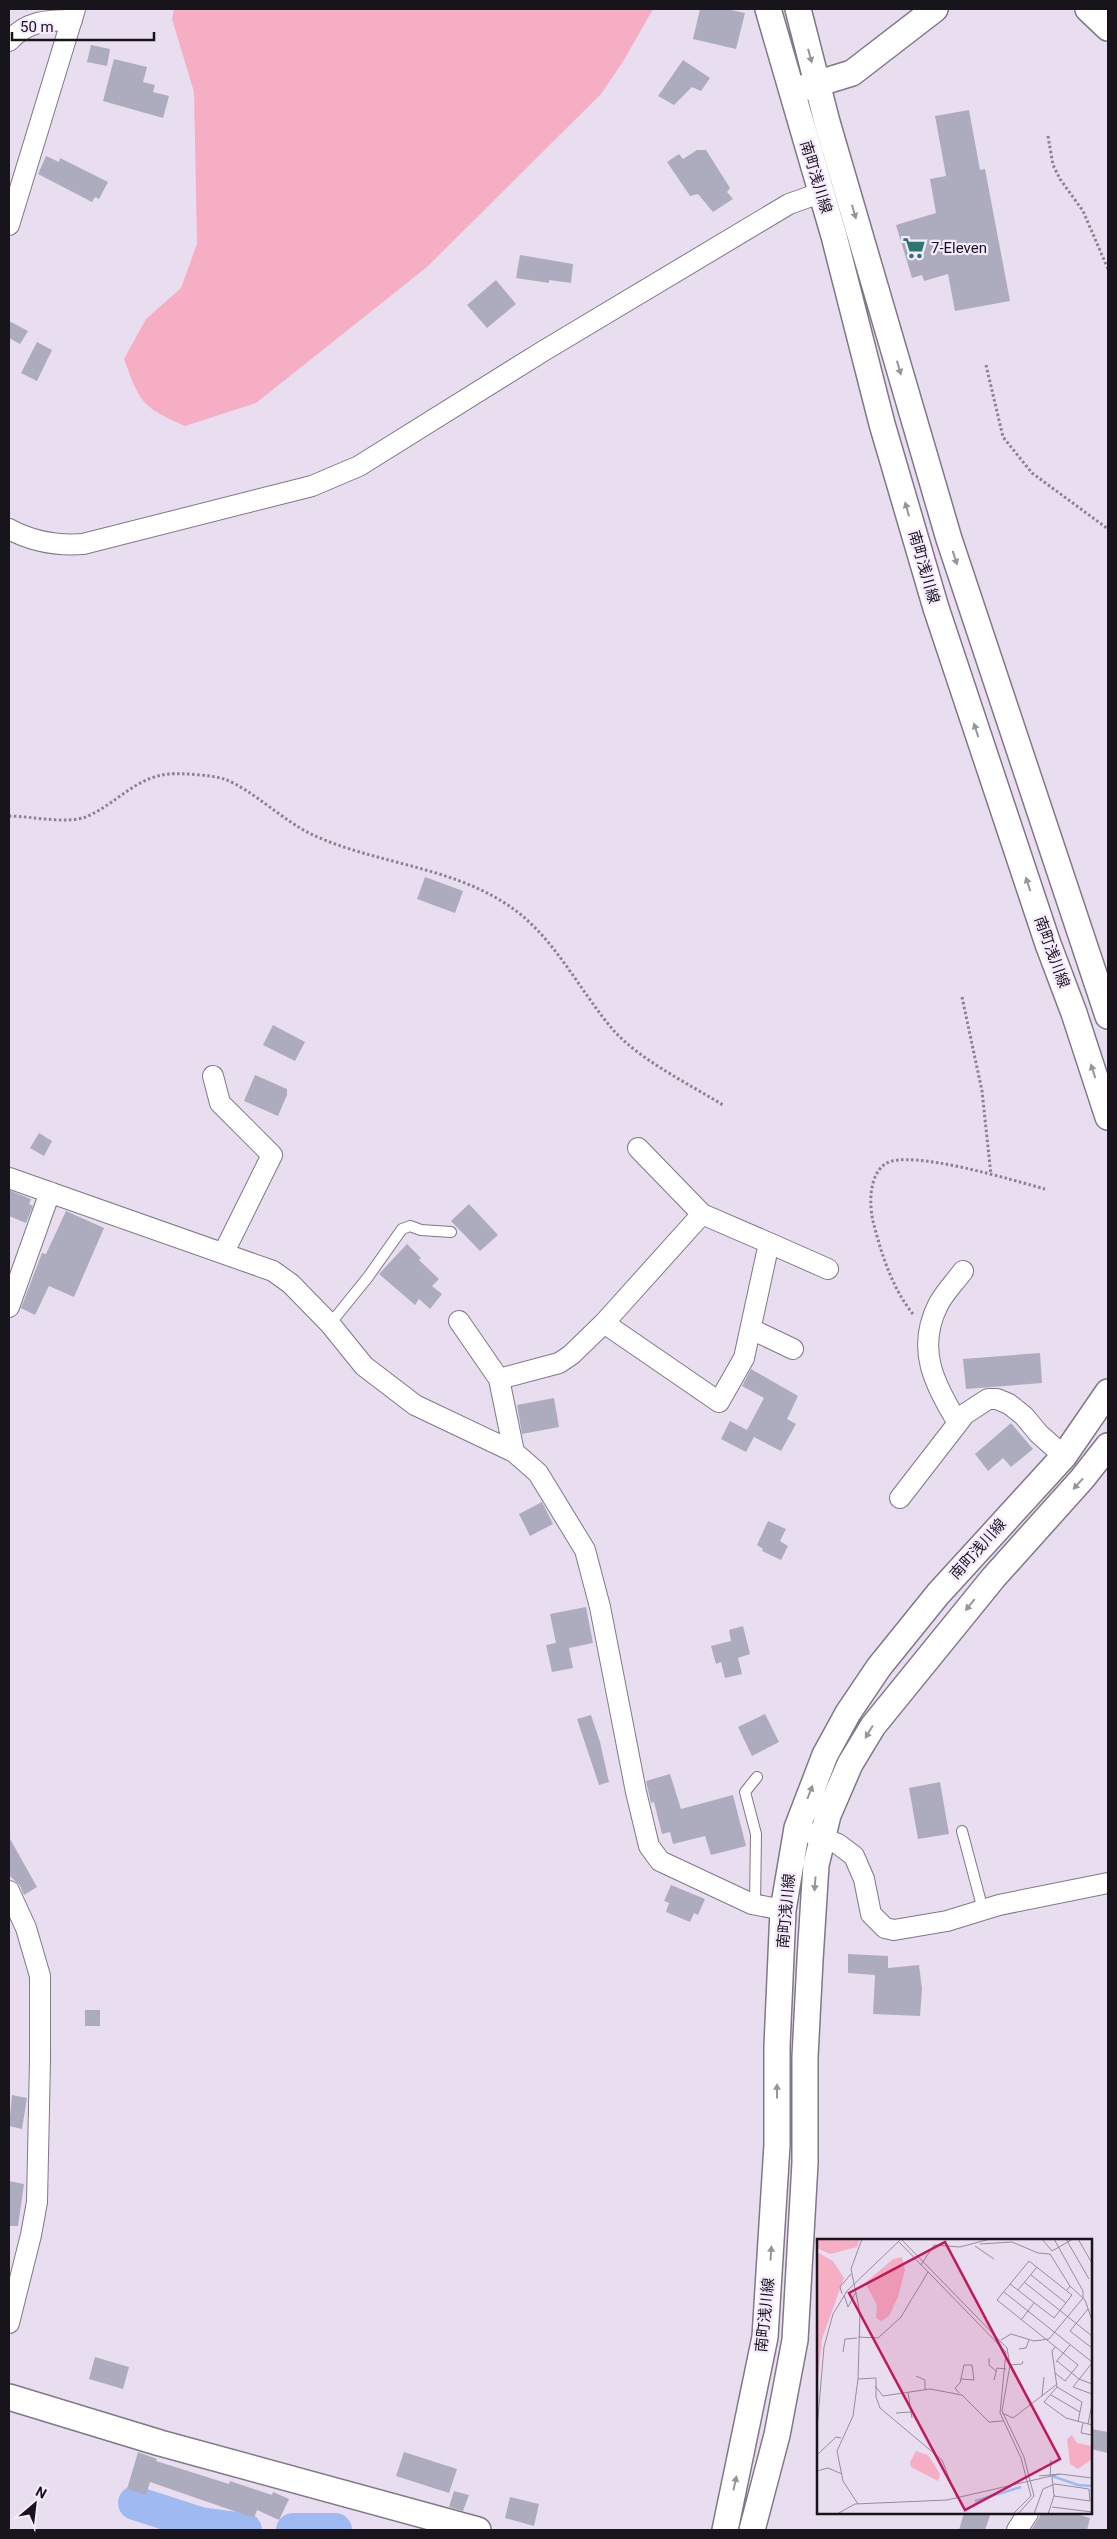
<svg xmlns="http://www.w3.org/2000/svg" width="1117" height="2539" viewBox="0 0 1117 2539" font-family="Roboto,'Noto Sans JP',sans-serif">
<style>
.green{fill:#f5aec4}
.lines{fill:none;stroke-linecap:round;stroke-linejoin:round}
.river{stroke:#9fbaf2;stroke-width:34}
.building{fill:#adacbf}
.service-casing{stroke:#817788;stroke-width:12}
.minor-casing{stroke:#817788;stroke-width:22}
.tertiary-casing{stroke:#817788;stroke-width:28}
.path{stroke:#8a828f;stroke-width:3;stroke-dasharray:2.5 2.5;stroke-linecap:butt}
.service{stroke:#fff;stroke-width:10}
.minor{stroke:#fff;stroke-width:20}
.tertiary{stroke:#fff;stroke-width:25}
.oneway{fill:#979598}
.labels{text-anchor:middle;stroke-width:4.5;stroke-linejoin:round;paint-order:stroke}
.street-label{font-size:15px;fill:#18141b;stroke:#f6ebfe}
.poi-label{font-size:15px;fill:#18141b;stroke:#f6ebfe;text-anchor:start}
.inset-river{fill:none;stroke:#9fbaf2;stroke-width:2.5}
.inset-road{fill:none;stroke:#958d9b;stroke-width:1}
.view{fill:#c2185b;fill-opacity:0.15;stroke:#c2185b;stroke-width:2.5}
.inset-edge{fill:none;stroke:#18141b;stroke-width:2.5}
</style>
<rect width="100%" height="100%" fill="#e9def0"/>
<path class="green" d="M174,9H653L624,60L601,94L427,267L256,403L185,426C142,407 140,403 124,359L146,319L181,288L197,244L194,92L172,19Z"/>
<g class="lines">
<path class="river" d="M135,2503L200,2524L245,2530
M293,2530H335"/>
</g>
<path class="building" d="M700,9H726L745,13L736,49L693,39Z
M91,45L110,49L107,66L87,62Z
M114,59L147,67L143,82L155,85L153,92L169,96L163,118L103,101Z
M683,60L710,78L701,91L692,87L674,105L658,96Z
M969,110L980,170L985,169L1010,301L955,311L948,274L924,281L922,275L912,278L896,225L936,213L930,179L946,176L935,116Z
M697,150H706L730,188L727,192L733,199L713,212L698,194L690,196L667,162L679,154L683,159Z
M46,156L59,162L60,158L108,182L99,199L95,197L92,202L38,174Z
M520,255L573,264L571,283L549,280V283L516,278Z
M496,280L516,304L487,328L467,305Z
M9,321L28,331L20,344L9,338Z
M37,342L52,350L37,381L21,373Z
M425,877L463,891L455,913L417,899Z
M273,1025L305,1042L295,1061L263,1045Z
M255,1075L287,1089V1095L278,1116L244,1101Z
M39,1133L52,1141L44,1156L30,1148Z
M9,1190L31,1199L29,1204L33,1206L26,1223L9,1216Z
M469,1204L498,1235L480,1251L451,1221Z
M66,1211L104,1228L74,1297L49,1286L35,1315L21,1308L42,1253L46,1254Z
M407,1244L421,1258L419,1260L439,1279L432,1286L442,1294L430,1309L419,1299L415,1305L379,1274Z
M1040,1353L1042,1383L966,1389L963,1359Z
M751,1369L798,1396L787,1419L796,1424L781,1451L754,1437L746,1452L721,1439L730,1421L747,1430L764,1398L742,1386Z
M554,1398L559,1427L522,1434L517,1405Z
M1011,1423L1033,1449L1011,1467L1003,1458L988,1471L975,1454Z
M542,1502L553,1524L530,1536L519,1514Z
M768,1521L786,1529L780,1541L788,1546L781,1560L762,1551L763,1549L757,1545Z
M586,1607L593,1643L569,1648L573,1668L552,1672L546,1645L556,1643L550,1614Z
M743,1626L750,1654L738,1658L742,1674L725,1678L721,1662L716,1664L711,1646L731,1641L729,1630Z
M765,1714L779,1742L752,1756L738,1727Z
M591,1715L600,1742L609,1782L599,1785L577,1719Z
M670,1774L681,1809L733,1795L746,1846L711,1855L705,1836L673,1844L670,1832L662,1834L654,1802L651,1803L646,1781Z
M940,1782L949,1834L918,1839L909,1788Z
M9,1837L37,1887L24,1895L20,1886L9,1875Z
M671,1885L705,1899L698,1915L694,1913L690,1922L666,1912L669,1903L664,1901Z
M848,1954L888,1956V1968L919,1965L922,1989L920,2016L873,2014L875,1975L848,1973Z
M85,2010H100V2026H85Z
M12,2095L27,2098L22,2129L9,2126Z
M9,2181L24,2184L18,2226H9Z
M95,2357L129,2367L123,2389L89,2379Z
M1091,2429L1108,2432V2453L1091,2449Z
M138,2452L157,2459L156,2461L229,2484L230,2481L272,2495L273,2492L289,2499L279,2520L257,2510L254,2518L150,2482L146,2495L127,2489Z
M404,2452L457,2469L449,2493L396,2476Z
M454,2491L469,2495L463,2511L449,2507Z
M510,2497L539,2504L534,2526L505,2518Z
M964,2513H991L985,2530H959Z
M1042,2513H1073L1090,2518L1087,2530H1031Z"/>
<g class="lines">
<defs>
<path id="service" d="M330,1324L368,1277L402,1229L410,1226L421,1230L451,1232
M962,1831L983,1910
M755,1905L756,1834L745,1792L757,1777"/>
<path id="minor" d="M9,41C27,21 47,20 72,20
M9,225L75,9
M9,529C33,542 56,546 83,544L312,486L359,466L545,350L789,204L820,193
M213,1076L220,1103L272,1155L224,1252
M638,1148L702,1214
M9,1178L273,1271L291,1284L330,1324L364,1366L415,1405L514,1452L538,1473L585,1550L600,1607L636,1792L649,1846L660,1861L752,1904L783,1910
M769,1243L828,1269
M9,1307L50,1192
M459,1321L499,1379
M751,1329L793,1349
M958,1423C934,1384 916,1349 938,1305C944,1293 955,1282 963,1271
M514,1452L499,1379L559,1363L571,1355L604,1323L702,1214L769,1243L744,1358L719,1402L604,1323
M900,1498L965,1414L988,1399H997L1009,1404L1024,1416L1039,1434L1064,1456
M797,1828L838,1844L854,1856L864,1879L871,1914L885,1928L894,1930L947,1921L999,1905L1108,1883
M9,1891L26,1928L40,1976V2060L37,2202L31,2235L9,2323
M1017,2530L1028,2513"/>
<path id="tertiary" d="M768,9L834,236L882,424L936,608L1048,944L1074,1013L1108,1117
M798,9L827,122L949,539L1108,1016
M1088,9L1108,28
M803,88L852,73L935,9
M9,2397L160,2443L478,2530
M725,2530L765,2337L777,2145V2046L783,1910L797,1828L825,1755L848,1713L879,1667L938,1594L1064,1456L1108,1392
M752,2530L777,2435L795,2340L805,2163V2057L810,1960L816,1865L828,1815L850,1764L873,1726L994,1577L1082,1479L1108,1446"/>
</defs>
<use href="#service" class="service-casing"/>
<use href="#minor" class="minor-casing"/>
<use href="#tertiary" class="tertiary-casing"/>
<path class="path" d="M1048,136L1053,165L1060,179L1083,211L1108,269
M986,365L1003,437L1032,473L1108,529
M9,816C31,816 68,825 88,816C117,803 136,777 169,774C182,773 212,775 224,779C252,789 283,821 313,835C374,863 446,866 503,902C553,932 578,990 615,1032C642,1061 689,1084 723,1105
M962,997L982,1091L991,1175
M913,1314C892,1288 881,1253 873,1221C869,1203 869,1176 885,1164C909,1148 1015,1181 1045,1189"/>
<use href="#service" class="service"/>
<use href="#minor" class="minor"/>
<use href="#tertiary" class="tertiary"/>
</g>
<defs><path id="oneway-solid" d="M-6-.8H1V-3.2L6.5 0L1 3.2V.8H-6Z" transform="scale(1.25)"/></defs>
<g class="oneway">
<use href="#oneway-solid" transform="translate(810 56) rotate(75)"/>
<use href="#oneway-solid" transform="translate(854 212) rotate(74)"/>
<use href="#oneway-solid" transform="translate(899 368) rotate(74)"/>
<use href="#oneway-solid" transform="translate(907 509) rotate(-106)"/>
<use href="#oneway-solid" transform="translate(955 558) rotate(72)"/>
<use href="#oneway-solid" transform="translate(976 730) rotate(-108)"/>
<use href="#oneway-solid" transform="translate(1028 884) rotate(-108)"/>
<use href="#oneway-solid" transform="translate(1093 1071) rotate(-108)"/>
<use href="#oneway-solid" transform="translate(1078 1484) rotate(132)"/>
<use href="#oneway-solid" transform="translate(970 1605) rotate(129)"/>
<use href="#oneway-solid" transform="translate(869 1732) rotate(121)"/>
<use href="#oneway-solid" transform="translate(810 1792) rotate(-69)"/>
<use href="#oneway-solid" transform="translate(815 1884) rotate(94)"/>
<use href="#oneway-solid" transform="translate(777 2091) rotate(-90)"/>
<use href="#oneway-solid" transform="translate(771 2253) rotate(-86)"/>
<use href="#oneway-solid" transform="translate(735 2483) rotate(-78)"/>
</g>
<defs>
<symbol id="supermarket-bare" viewBox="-9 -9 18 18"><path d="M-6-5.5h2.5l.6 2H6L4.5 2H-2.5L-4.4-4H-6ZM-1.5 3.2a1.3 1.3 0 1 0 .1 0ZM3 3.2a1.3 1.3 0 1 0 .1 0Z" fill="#2c7674" stroke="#f6ebfe" stroke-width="2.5" paint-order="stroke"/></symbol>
</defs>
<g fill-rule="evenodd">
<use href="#supermarket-bare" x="898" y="232" width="32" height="32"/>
</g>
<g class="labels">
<g class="street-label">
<text transform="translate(816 177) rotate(73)" y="5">南町浅川線</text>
<text transform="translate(924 567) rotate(74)" y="5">南町浅川線</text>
<text transform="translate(1052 952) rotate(70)" y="5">南町浅川線</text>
<text transform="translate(978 1549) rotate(-48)" y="5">南町浅川線</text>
<text transform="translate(786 1911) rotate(-85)" y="5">南町浅川線</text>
<text transform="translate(765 2315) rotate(-84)" y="5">南町浅川線</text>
</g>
<g class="poi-label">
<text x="931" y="253">7-Eleven</text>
</g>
</g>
<g transform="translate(817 2239)">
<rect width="275" height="275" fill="#e9def0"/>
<path d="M0,0H42V2L40,8L13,15L0,9ZM0,13L16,22L27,39L5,100L0,152ZM85,18L88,31L81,58L72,77L64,82L59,79L60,66L48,44L76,20ZM255,196L260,204L275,207V220L261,230L253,225L250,200ZM99,212L111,216L117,225L123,235L121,242L94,228L93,223Z" fill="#f5aec4"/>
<path class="inset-river" d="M235,237L261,246L275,247M158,262L204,248"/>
<path class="inset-road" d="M45,0L34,30L43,74L41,140L59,139V158L63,169L125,221L140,259M84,0L190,109L193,126L185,172L207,218L217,257L201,275M225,0L235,12L256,0M249,0L272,40M261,0L275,24M82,3L189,113L183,174L204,219L214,257L196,275M163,5L195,3L221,14L233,15L253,47M158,7L177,20M104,26L117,6L143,8L173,0M214,36L249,64M207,43L275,97M193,45L237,79L255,56L212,22L180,61L261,126L248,142L238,134M201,51L220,28M250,51L253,47L268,61L275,81M187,53L275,123M25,55L23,48L34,35M27,56L31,68L39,53M271,70L253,92L275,109M204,81L217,64M41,98L61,99L71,90L84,78L111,33M184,101L194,95L217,102L232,100L266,59V52L237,0M238,108L235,112L240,148L227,163L249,179L275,186M202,110L209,109L212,101M26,113L28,100L40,99M172,119V126L179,132M240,122L262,140L275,145M239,123L253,106M275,124L256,148L275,155M193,126L205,125L206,122M99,137L108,141V151M41,140L36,177L20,212L26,242L41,265M177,141L180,129L189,130M58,147L66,157L113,150L145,156L172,183L186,182M240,148L265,163L261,183M91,154L95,179M142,154L138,149L143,144L147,126H155L157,141L144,140M234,156L263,173M225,157L227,138M79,174L94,173M185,174L196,179L239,146M266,184L264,194L275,196M271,185L275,165M0,190L7,108L16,75L30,52L84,0M0,216L19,198L24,199M0,232L11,229L25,235M222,237L243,235M233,238L234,221M235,268L275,273M20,275L38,265L130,261L243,235L275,239M217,275L226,250L238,245L272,250L273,262L237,257M231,275L237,257L235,238"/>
<path class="view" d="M128,3L243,220L148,271L32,54Z"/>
<rect width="275" height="275" class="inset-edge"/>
</g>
<rect width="1117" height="2539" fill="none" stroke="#18141b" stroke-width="20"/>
<g transform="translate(35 2504) rotate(28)" stroke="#f6ebfe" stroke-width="4" paint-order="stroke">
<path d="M0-4L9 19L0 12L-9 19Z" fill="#18141b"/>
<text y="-8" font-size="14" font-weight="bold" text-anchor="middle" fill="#18141b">N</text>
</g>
<path d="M12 32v8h142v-8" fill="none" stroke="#18141b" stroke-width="2.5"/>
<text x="20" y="32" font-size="15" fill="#18141b" stroke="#f6ebfe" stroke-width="4" paint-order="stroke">50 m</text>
</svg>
